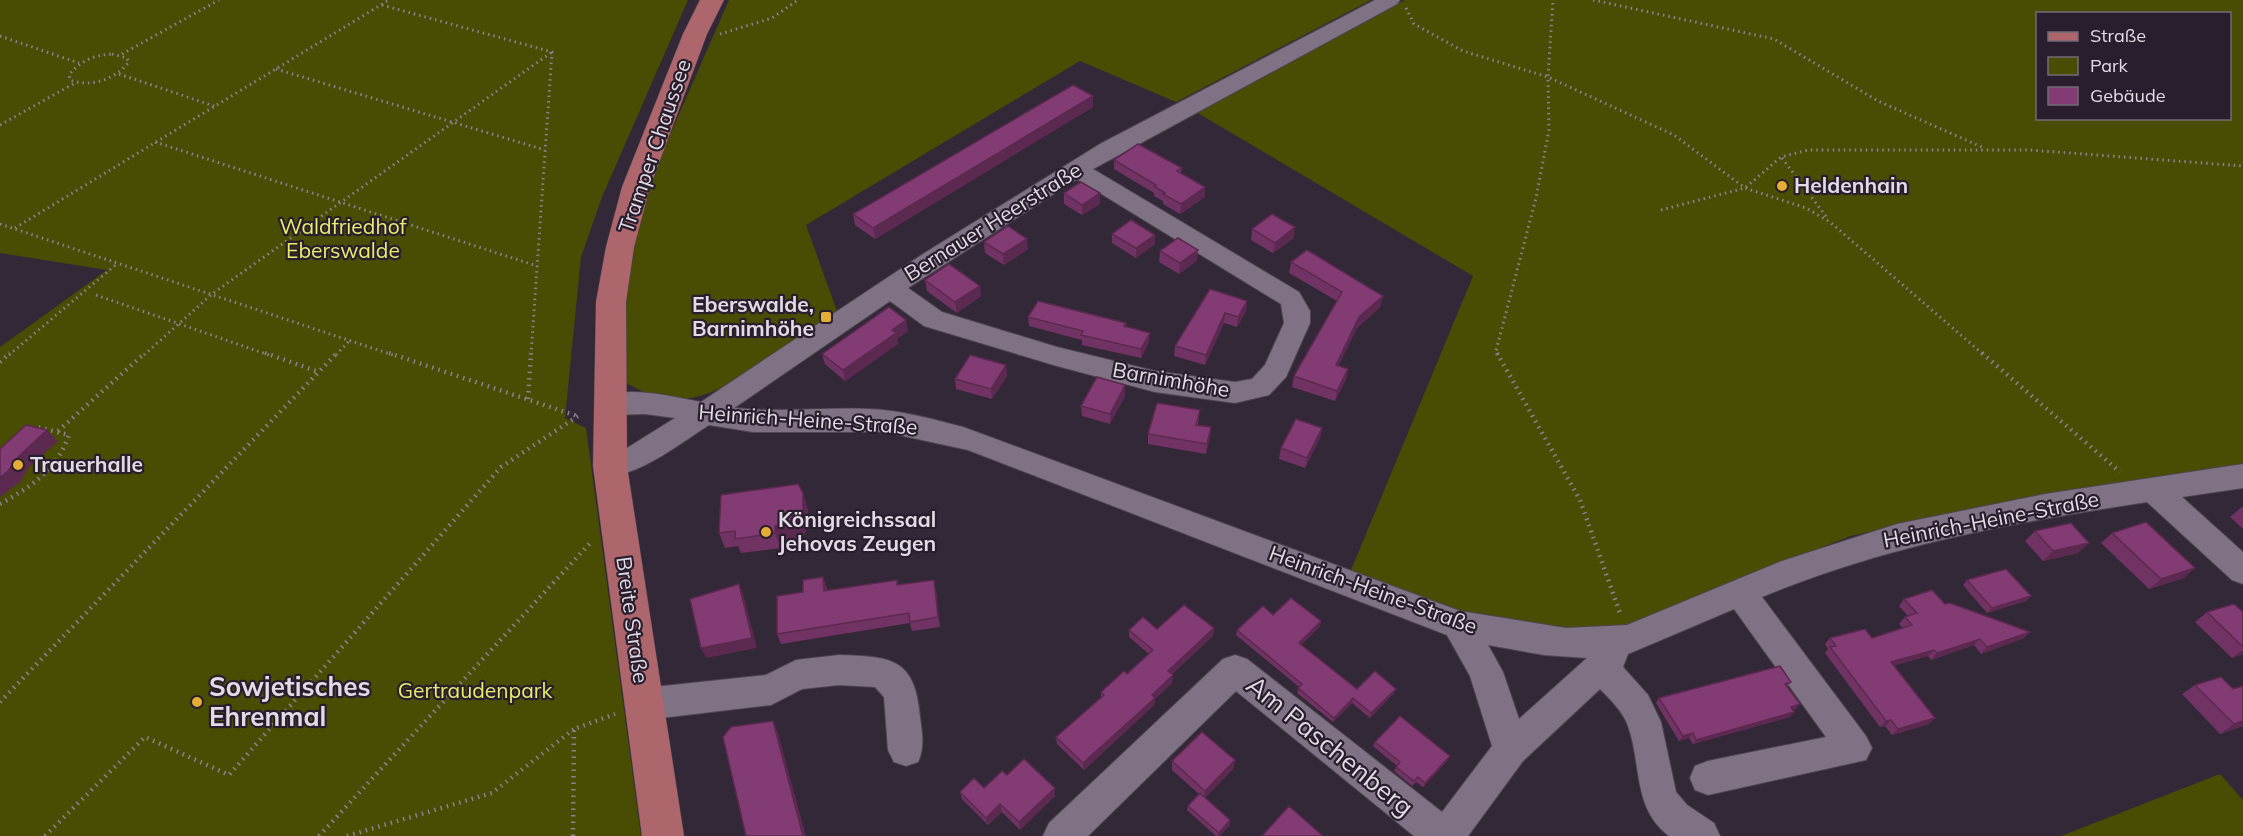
<svg xmlns="http://www.w3.org/2000/svg" width="2243" height="836" viewBox="0 0 2243 836" font-family="Mulish,sans-serif">
<style>
.green{fill:#494c03;fill-rule:evenodd}
.lines{fill:none;stroke-linecap:round;stroke-linejoin:round}
.minor-casing{stroke:#4e4552;stroke-width:2}
.major-casing{stroke:#4e4552;stroke-width:1}
.path-far1{stroke:#8b828f;stroke-width:3;stroke-dasharray:1.5 4;stroke-linecap:butt}
.path{stroke:#8b828f;stroke-width:4.5;stroke-dasharray:1.5 5;stroke-linecap:butt}
.minor{fill:#7f7284;fill-rule:evenodd}
.major{fill:#ad666b;fill-rule:evenodd}
.wall{fill:#713363}
.shaded-wall{fill:#5c2950}
.building{fill:#833b73;stroke:#5c2950;stroke-width:1.5}
.poi-dot{fill:#e4ad35;stroke:#291e2d;stroke-width:2}
.labels{text-anchor:middle;stroke-width:4.5;stroke-linejoin:round;paint-order:stroke}
.street-label{font-size:21px;fill:#e2dbe5;stroke:#291e2d}
.poi-label{font-size:21px;font-weight:bold;fill:#e2dbe5;stroke:#291e2d;text-anchor:start}
.park-label{font-size:21px;fill:#e6ed6c;stroke:#291e2d}
.near-poi-label{font-size:26px;font-weight:bold;fill:#e2dbe5;stroke:#291e2d;text-anchor:start}
.near-street-label{font-size:26px;fill:#e2dbe5;stroke:#291e2d}
</style>
<rect width="100%" height="100%" fill="#332837"/>
<path class="green" d="M0,0H688L602,197L581,257L565,418L586,428L641,836H0V347L107,270L0,253Z
M729,0H1371L1176,102L1080,61L806,225L838,314C813,330 789,346 765,362C715,394 678,417 622,380L617,332L645,192Z
M1405,0H2243V469L1992,504L1851,536L1752,574L1612,634L1523,630L1451,613L1349,575L1473,276L1191,109ZM2038,14H2230V118H2038Z
M2220,774L2243,800V836H2061Z"/>
<g class="lines">
<defs>
<path id="minor" d="M1375,0H1400L1397,4L1093,169L1299,292L1310,311V323L1286,377L1269,395L1235,403L1155,392L1057,366L924,326L890,301L734,408C779,413 823,407 868,409C900,410 932,419 963,427L1460,611L1566,628L1627,625L1782,561L1897,524L2045,494L2243,464V488L2182,497L2243,552V584L2232,580L2147,502C2016,522 1886,545 1762,597L1866,736L1872,748L1866,760L1708,795L1695,790L1690,778L1695,766L1708,761L1826,737L1734,609L1628,654L1623,667L1648,695L1661,722L1676,792L1687,805L1714,823L1720,836H1669C1632,808 1642,764 1628,726C1623,712 1611,700 1600,689L1523,761L1468,836H1414L1236,691L1088,836H1043L1049,823L1223,659L1235,655L1247,659L1442,812L1492,746L1470,676L1447,635L968,450L885,432H753L709,425C683,441 630,484 600,474L595,466L600,458L627,448L675,418L645,414L609,415L599,411L595,404L599,397C632,386 668,396 701,402L923,254L1100,144ZM1077,179L1281,304L1284,323L1265,365L1252,379L1235,382L1155,371L1057,347L942,312L908,288ZM1488,645L1544,655L1587,658L1519,719L1503,672Z
M839,655C891,657 915,657 920,717C922,733 925,747 918,762L906,766L894,762L888,750L884,697L875,687L839,685L802,689L771,705L644,720L632,715L627,704L632,693L644,688L766,675L796,660Z"/>
<path id="major" d="M700,0H724L707,34L650,187L634,247L626,302L627,466L684,836H642L593,466L596,302L606,247L622,187L683,34Z"/>
</defs>
<use href="#minor" class="minor-casing"/>
<use href="#major" class="major-casing"/>
<path class="path-far1" d="M1593,0L1774,39L1878,101L1984,148
M382,5L552,52L531,355
M1406,8L1414,24L1463,51L1548,77L1674,135L1745,188L1806,208L1830,222L1984,355
M720,34L772,18L798,0
M0,36L79,63
M112,54L127,58L129,62C115,79 92,88 70,80L69,75C80,61 94,55 112,54Z
M122,54L219,0
M276,69L545,150
M119,74L214,106
M0,125L75,83
M155,142L537,266
M1782,158L1828,219
M1661,210L1745,188L1781,157L1808,150H2030L2243,166
M0,224L393,355
M15,228L389,0
M96,295L269,355
M9,355L118,263
M144,355L212,294L552,52
M336,355L350,340
M1498,355L1496,351L1536,198L1549,130L1548,77L1553,0"/>
<path class="path" d="M265,353L319,372
M389,353L577,416
M1497,353L1580,500L1621,616
M1982,353L2120,472
M0,362L10,353
M528,399L531,353
M58,431L145,353
M0,504C32,486 56,471 69,435L37,427L34,429
M0,702L337,353
M45,836L145,737L229,775L501,467L578,416
M319,836L592,541
M347,836L492,793L574,729
M573,836L574,729L615,714"/>
<use href="#minor" class="minor"/>
<use href="#major" class="major"/>
</g>
<path class="wall" d="M1093,107L875,239L855,225L853,214Z
M1114,160L1182,168L1181,173L1205,197L1180,214L1163,204V201L1154,196V193L1114,169Z
M1064,193H1100V204L1082,215L1064,204Z
M1252,229L1294,238L1273,253L1251,240Z
M1112,234L1155,235V244L1136,258L1112,243Z
M984,242L1028,249L1004,265L985,253Z
M1160,251L1197,261L1179,274L1159,262Z
M1291,262L1383,296L1380,307L1357,328L1338,366L1348,369L1346,379L1335,401L1292,387L1294,376L1337,301L1289,273Z
M925,280L981,296L957,313L927,291Z
M1210,289L1247,301L1246,311L1237,327L1224,323L1205,365L1174,356L1175,346Z
M1028,317L1126,323V326L1149,342L1141,358L1082,345V340L1029,326Z
M906,320L908,331L897,339L898,344L845,381L825,364L822,354Z
M1006,365L1007,376L992,399L956,389L955,379Z
M1125,396L1110,424L1082,416L1081,406Z
M1200,410L1198,425L1211,427L1210,437L1206,454L1148,444V434Z
M1322,428L1320,438L1305,468L1279,459L1281,448Z
M2242,507H2243V529L2230,517Z
M808,509V526L803,537L781,541V548L741,553L738,546L725,548L719,533Z
M2035,531L2078,553L2043,561L2025,541Z
M2112,533L2184,578L2149,589L2101,543Z
M823,577L827,591L897,580L898,585L936,590L940,627L912,631L910,623L781,644L777,634Z
M1967,580L2031,596L2026,601L1987,613L1963,585Z
M1904,599L1945,604L2030,632L2024,638L1981,654L1974,645L1931,660L1928,656L1894,665L1929,724L1892,735L1885,726L1880,727L1825,653L1828,649L1825,644L1830,638H1872L1903,628L1899,624L1905,617L1908,616L1899,606Z
M2207,612H2243V654L2232,658L2195,622Z
M1273,615L1320,626L1301,645L1357,689H1396L1394,693L1370,718L1352,703L1333,722L1297,693L1299,687L1236,635L1237,630Z
M1214,628L1213,636L1172,674V683L1155,699L1154,705L1084,770L1057,744L1056,737L1101,698V692L1127,674L1149,654L1129,637V630Z
M1791,682L1787,687L1796,709L1793,710L1790,717L1693,744L1689,738L1679,741L1656,703L1659,698Z
M2195,685L2233,689L2243,686V726L2220,734L2182,694Z
M1375,742L1448,760L1423,787L1416,782L1412,786L1394,771L1397,766L1373,746Z
M1235,760L1233,769L1205,798L1230,820V825L1219,836H1216L1187,810L1188,806L1199,794L1172,770V761Z
M1007,775L1055,796L1020,830L1002,812L988,825L962,799L960,792L984,788Z"/>
<path class="shaded-wall" d="M1093,96V107L875,239L873,228Z
M1205,187V197L1180,214L1181,204Z
M1100,193V204L1082,215V205Z
M1295,227L1294,238L1273,253L1275,243Z
M1155,235V244L1136,258V248Z
M1027,239L1028,249L1004,265L1003,254Z
M1198,250L1197,261L1179,274L1180,263Z
M980,286L981,296L957,313L955,302Z
M1383,296L1380,307L1357,328L1334,375L1336,365L1359,317Z
M1247,301L1246,311L1237,327L1238,317Z
M1225,313L1224,323L1205,365L1206,355Z
M906,320L908,331L897,339L898,344L845,381L843,370L892,330Z
M1150,333L1149,342L1141,358V349Z
M1006,365L1007,376L992,399L991,389Z
M1348,369L1346,379L1335,401L1337,391Z
M1125,385V396L1110,424V414Z
M1211,427L1210,437L1206,454L1207,444Z
M1322,428L1320,438L1305,468L1307,458Z
M47,430L58,441L29,467L20,482L0,497V478L18,457Z
M803,493L808,509V526L803,537L781,541V548L775,533V526Z
M2089,543L2078,553L2043,561L2053,551Z
M2195,568L2184,578L2149,589L2161,579Z
M823,577L827,587V601L824,591Z
M934,580L936,590L940,627L938,617Z
M739,584L743,594L757,648L706,658L701,648Z
M2031,596L2026,601L1987,613L1992,608Z
M1321,621L1320,626L1298,648L1299,643Z
M1214,628L1213,636L1167,678L1168,671Z
M2030,632L2024,638L1981,654L1987,647Z
M1980,639L1974,645L1931,660L1937,653Z
M1934,650L1928,656L1886,668L1891,662Z
M2243,650V654L2232,658Z
M1173,675L1172,683L1155,699L1154,705L1084,770L1083,763Z
M1396,689L1394,693L1370,718L1371,713Z
M1353,698L1352,703L1333,722L1334,718Z
M1800,704L1796,709L1787,711L1791,707Z
M1794,712L1790,717L1693,744L1696,740Z
M1935,718L1929,724L1892,735L1898,729Z
M1891,720L1885,726L1880,727L1886,721Z
M773,721L778,733L806,836H803Z
M2243,721V726L2220,734L2234,724Z
M1693,733L1689,738L1679,741L1683,736Z
M1450,756L1448,760L1423,787L1425,783Z
M1235,760L1233,769L1204,799L1205,791Z
M1055,788V796L1020,830L1019,822Z
M1000,804L1002,812L988,825L986,818Z
M1230,820V825L1219,836H1218L1219,833Z"/>
<path class="building" d="M1073,85L1093,96L873,228L853,214Z
M1138,144L1182,168L1177,171L1205,187L1181,204L1163,194L1165,193L1154,186L1156,185L1114,160Z
M1081,182L1100,193L1082,205L1064,193Z
M1272,214L1295,227L1275,243L1252,229Z
M1131,220L1155,235L1136,248L1112,234Z
M1008,226L1027,239L1003,254L984,242Z
M1178,238L1198,250L1180,263L1160,251Z
M1307,250L1383,296L1359,317L1336,365L1348,369L1337,391L1294,376L1342,292L1291,262Z
M949,264L980,286L955,302L925,280Z
M1210,289L1247,301L1238,317L1225,313L1206,355L1175,346Z
M1038,301L1126,323L1124,326L1150,333L1141,349L1081,335L1083,331L1028,317Z
M889,307L906,320L892,330L896,333L843,370L822,354Z
M970,355L1006,365L991,389L955,379Z
M1097,377L1125,385L1110,414L1081,406Z
M1157,403L1200,410L1196,425L1211,427L1207,444L1148,434Z
M1296,419L1322,428L1307,458L1281,448Z
M26,425L47,430L18,457L8,471L0,478V449Z
M798,484L803,493V511L798,522L775,526V533L735,539V531L719,533L721,495Z
M2146,522L2195,568L2161,579L2112,533Z
M2071,523L2089,543L2053,551L2035,531Z
M2006,569L2031,596L1992,608L1967,580Z
M823,577L824,591L897,580V585L934,580L938,617L910,622L909,613L777,634V596L803,592V580Z
M739,584L752,638L701,648L690,599Z
M1932,590L1945,604L1950,603L2030,632L1987,647L1980,639L1937,653L1934,650L1891,662L1935,718L1898,729L1891,720L1886,721L1830,647L1836,646L1830,638L1865,629L1872,638L1912,625L1905,617L1917,613L1904,599Z
M1291,598L1321,621L1299,643L1357,689L1375,671L1396,689L1371,713L1353,698L1334,718L1298,688L1302,684L1237,630L1263,606L1273,615Z
M2234,604L2243,612V647L2207,612Z
M1184,605L1214,628L1168,671L1173,675L1152,695L1155,698L1083,763L1056,737L1104,695L1101,692L1124,671L1127,674L1153,650L1129,630L1143,617L1157,629Z
M1780,666L1791,682L1785,684L1800,704L1791,707L1794,712L1696,740L1693,733L1683,736L1659,698Z
M2221,677L2233,689L2243,686V721L2234,724L2195,685Z
M1400,716L1450,756L1425,783L1418,777L1414,781L1396,767L1400,762L1375,742Z
M773,721L803,836H746L723,737L731,727Z
M1202,732L1235,760L1205,791L1172,761Z
M1024,759L1055,788L1019,822L1000,804L986,818L960,792L974,778L984,788L1002,771L1007,775Z
M1200,793L1230,820L1219,833L1188,806Z
M1289,806L1323,836H1262Z"/>
<g class="poi-dot">
<circle cx="1782" cy="186" r="6"/>
<rect x="820" y="311" width="12" height="12" rx="3"/>
<circle cx="18" cy="465" r="6"/>
<circle cx="766" cy="532" r="6"/>
<circle cx="197" cy="702" r="6"/>
</g>
<g class="labels">
<g class="street-label">
<text transform="translate(655 146) rotate(-71)" y="7">Tramper Chaussee</text>
<text transform="translate(993 222) rotate(-32)" y="7">Bernauer Heerstraße</text>
<text transform="translate(1171 380) rotate(10)" y="7">Barnimhöhe</text>
<text transform="translate(808 420) rotate(4)" y="7">Heinrich-Heine-Straße</text>
<text transform="translate(1991 520) rotate(-11)" y="7">Heinrich-Heine-Straße</text>
<text transform="translate(1373 590) rotate(20)" y="7">Heinrich-Heine-Straße</text>
<text transform="translate(632 620) rotate(82)" y="7">Breite Straße</text>
</g>
<g class="poi-label">
<text x="1794" y="193">Heldenhain</text>
<text x="814" y="312" text-anchor="end">Eberswalde,<tspan x="814" dy="24">Barnimhöhe</tspan></text>
<text x="30" y="472">Trauerhalle</text>
<text x="778" y="527">Königreichssaal<tspan x="778" dy="24">Jehovas Zeugen</tspan></text>
</g>
<g class="park-label">
<text x="343" y="234">Waldfriedhof<tspan x="343" dy="24">Eberswalde</tspan></text>
<text x="475" y="698">Gertraudenpark</text>
</g>
<g class="near-poi-label">
<text x="209" y="696">Sowjetisches<tspan x="209" dy="30">Ehrenmal</tspan></text>
</g>
<g class="near-street-label">
<text transform="translate(1330 746) rotate(39)" y="9">Am Paschenberg</text>
</g>
</g>
<rect x="2036" y="12" width="195" height="108" fill="#291e2d" stroke="#736a77" stroke-width="1.5"/>
<rect x="2048" y="32" width="30" height="9" fill="#ad666b" stroke="#736a77" stroke-width="1.5"/>
<text x="2090" y="42" font-size="18" fill="#e2dbe5">Straße</text>
<rect x="2048" y="57" width="30" height="18" fill="#494c03" stroke="#736a77" stroke-width="1.5"/>
<text x="2090" y="72" font-size="18" fill="#e2dbe5">Park</text>
<rect x="2048" y="87" width="30" height="18" fill="#833b73" stroke="#736a77" stroke-width="1.5"/>
<text x="2090" y="102" font-size="18" fill="#e2dbe5">Gebäude</text>
</svg>
